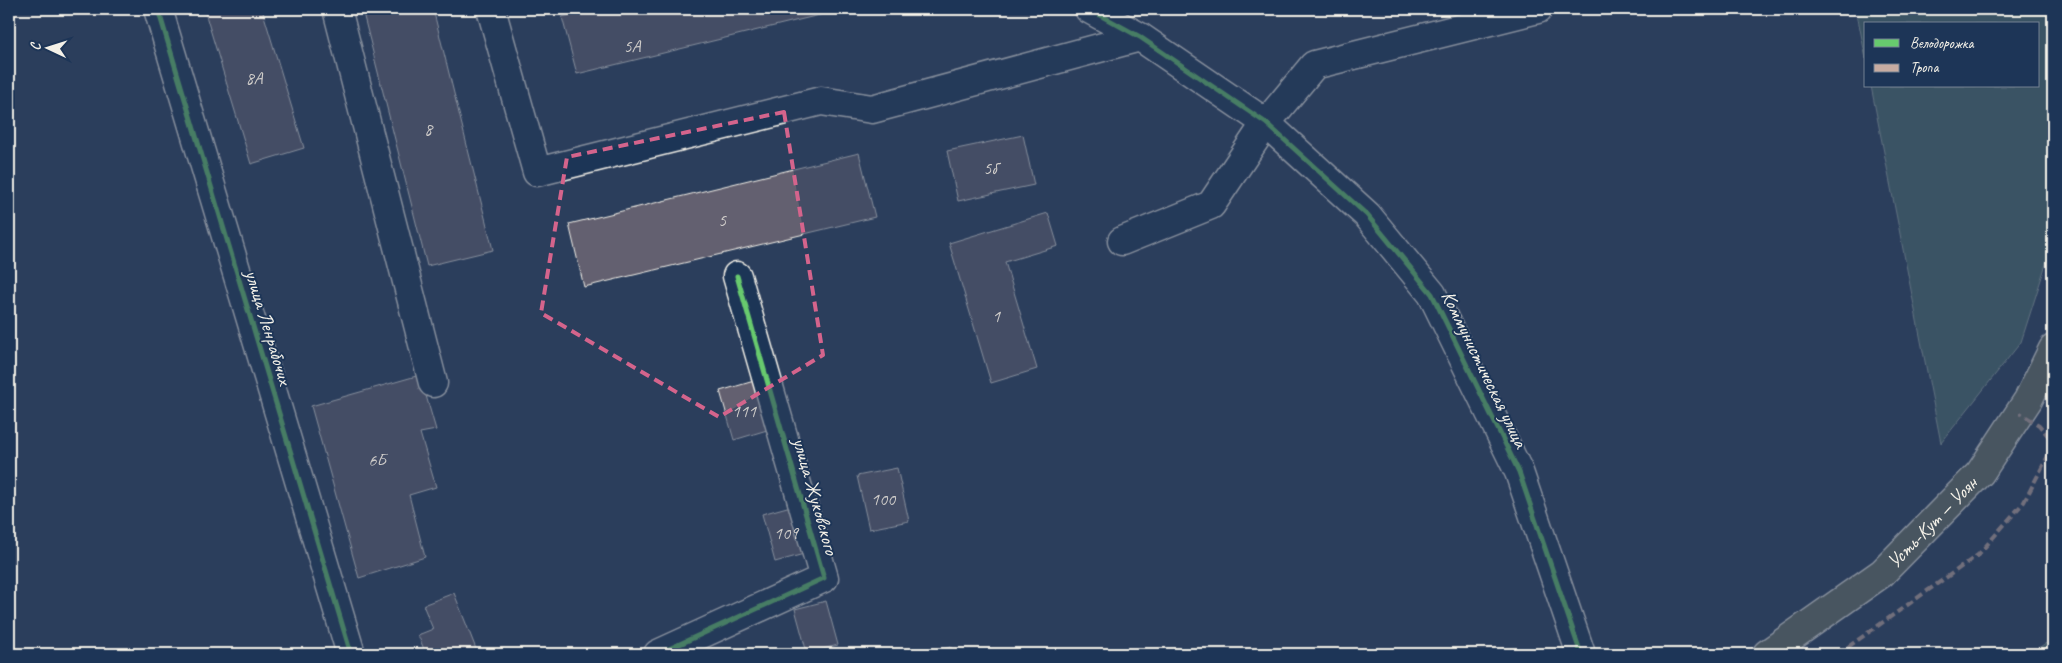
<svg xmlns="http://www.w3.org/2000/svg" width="2062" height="663" viewBox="0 0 2062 663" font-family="Caveat,sans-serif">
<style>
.green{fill:#4d6e6e;stroke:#a0b0ab}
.building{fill:#646070;stroke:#f4f1e8}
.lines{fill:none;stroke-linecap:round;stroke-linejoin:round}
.minor-casing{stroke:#f4f1e8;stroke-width:31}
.major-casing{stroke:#f4f1e8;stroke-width:31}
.minor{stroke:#1d3557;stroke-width:28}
.major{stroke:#6b7165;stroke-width:28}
.quiet{stroke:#c7aca2;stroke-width:4;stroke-dasharray:8 4;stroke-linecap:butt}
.cycleway-casing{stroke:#1d3557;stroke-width:8}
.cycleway{stroke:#67ca6e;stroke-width:5}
.marked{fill:none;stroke:#d4648c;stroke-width:4;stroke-dasharray:10 6;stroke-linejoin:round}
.labels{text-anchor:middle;stroke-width:4;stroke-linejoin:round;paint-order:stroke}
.number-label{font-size:18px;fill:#d0cdca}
.street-label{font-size:20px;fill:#f4f1e8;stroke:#1d3557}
</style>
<rect width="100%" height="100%" fill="#2b3e5c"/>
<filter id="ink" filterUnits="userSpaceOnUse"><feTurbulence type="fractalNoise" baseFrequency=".02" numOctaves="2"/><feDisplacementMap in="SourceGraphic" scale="10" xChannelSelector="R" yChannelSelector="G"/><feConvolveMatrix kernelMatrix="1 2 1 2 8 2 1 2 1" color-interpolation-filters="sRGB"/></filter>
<g filter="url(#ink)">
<path class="green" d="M1856,9H2053V242L2021,342L1941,443L1871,86H2038V24H1866V59Z
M2053,639V654H2028Z"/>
<path class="building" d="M204,9H262L304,148L251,164Z
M362,9H433L493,250L427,266Z
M595,9H835L836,11L577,74L562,17Z
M1023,135L1034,185L958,201L947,151Z
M859,153L875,217L584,287L569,224Z
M1048,213L1058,246L1005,262L1037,369L991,383L949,243Z
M420,375L436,430L420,433L436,487L409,495L425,557L359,578L311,406Z
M754,381L767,430L734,440L720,391Z
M897,468L909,521L869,529L857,476Z
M798,504L811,552L775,562L762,514Z
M454,593L478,654H426L418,635L433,629L423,605Z
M826,601L838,645L807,653L795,609Z
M951,647L953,654H924Z"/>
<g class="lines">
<defs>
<path id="minor" d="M158,9L351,654
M337,9L433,383
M491,9L537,172L821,101L872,109L1140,37
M1089,9L1140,37L1266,123L1367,215L1432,294L1519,472L1581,654
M1122,241L1211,205L1266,123L1314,65L1538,9
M658,654L824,578L737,276"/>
<g id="major">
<path id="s1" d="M1767,654L1882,573L1980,473L2028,400L2053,349"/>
</g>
</defs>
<use href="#minor" class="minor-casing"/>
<use href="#major" class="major-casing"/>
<use href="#minor" class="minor"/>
<use href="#major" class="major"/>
<path class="quiet" d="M1838,654L1978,555L2024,502L2049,454V437L2039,425L2020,413"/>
<defs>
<path id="cycleway" d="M158,9L351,654
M1089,9L1140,37L1266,123L1367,215L1432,294L1519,472L1581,654
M658,654L824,578L737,276"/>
</defs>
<use href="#cycleway" class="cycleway-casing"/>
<use href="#cycleway" class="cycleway"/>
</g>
</g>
<path d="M0 0H2062V663H0ZM784,112L823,355L719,417L541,313L567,157Z" fill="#2b3e5c" fill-opacity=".55" fill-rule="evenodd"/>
<path class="marked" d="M784,112L823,355L719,417L541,313L567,157Z"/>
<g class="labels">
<g class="number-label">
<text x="632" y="52">5А</text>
<text x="254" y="84">8А</text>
<text x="428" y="135">8</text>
<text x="990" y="174">5б</text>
<text x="722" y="226">5</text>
<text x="996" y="322">1</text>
<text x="744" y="417">111</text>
<text x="377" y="466">6Б</text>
<text x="883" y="505">100</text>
<text x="786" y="539">109</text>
</g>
<g class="street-label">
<text transform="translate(269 327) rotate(73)" y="7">улица Ленрабочих</text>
<text transform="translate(1485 369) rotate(64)" y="7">Коммунистическая улица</text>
<text transform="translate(816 496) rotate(74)" y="7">улица Жуковского</text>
<text dy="7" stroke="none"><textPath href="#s1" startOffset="212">Усть-Кут — Уоян</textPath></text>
</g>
</g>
<rect width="2062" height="663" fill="none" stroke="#1d3557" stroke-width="30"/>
<rect x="15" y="15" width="2032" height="633" fill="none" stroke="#f4f1e8" stroke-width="2" filter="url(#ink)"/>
<rect x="1864" y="22" width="175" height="65" fill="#1d3557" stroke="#738091"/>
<rect x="1874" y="39" width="25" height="8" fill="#67ca6e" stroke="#738091"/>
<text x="1910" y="48" font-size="15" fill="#f4f1e8">Велодорожка</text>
<rect x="1874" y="64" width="25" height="8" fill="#c7aca2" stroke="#738091"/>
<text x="1910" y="72" font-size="15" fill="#f4f1e8">Тропа</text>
<g transform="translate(48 48) rotate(274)" stroke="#1d3557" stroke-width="4" paint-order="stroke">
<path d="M0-4L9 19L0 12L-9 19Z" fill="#f4f1e8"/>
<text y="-8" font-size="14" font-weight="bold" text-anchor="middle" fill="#f4f1e8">С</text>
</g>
</svg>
